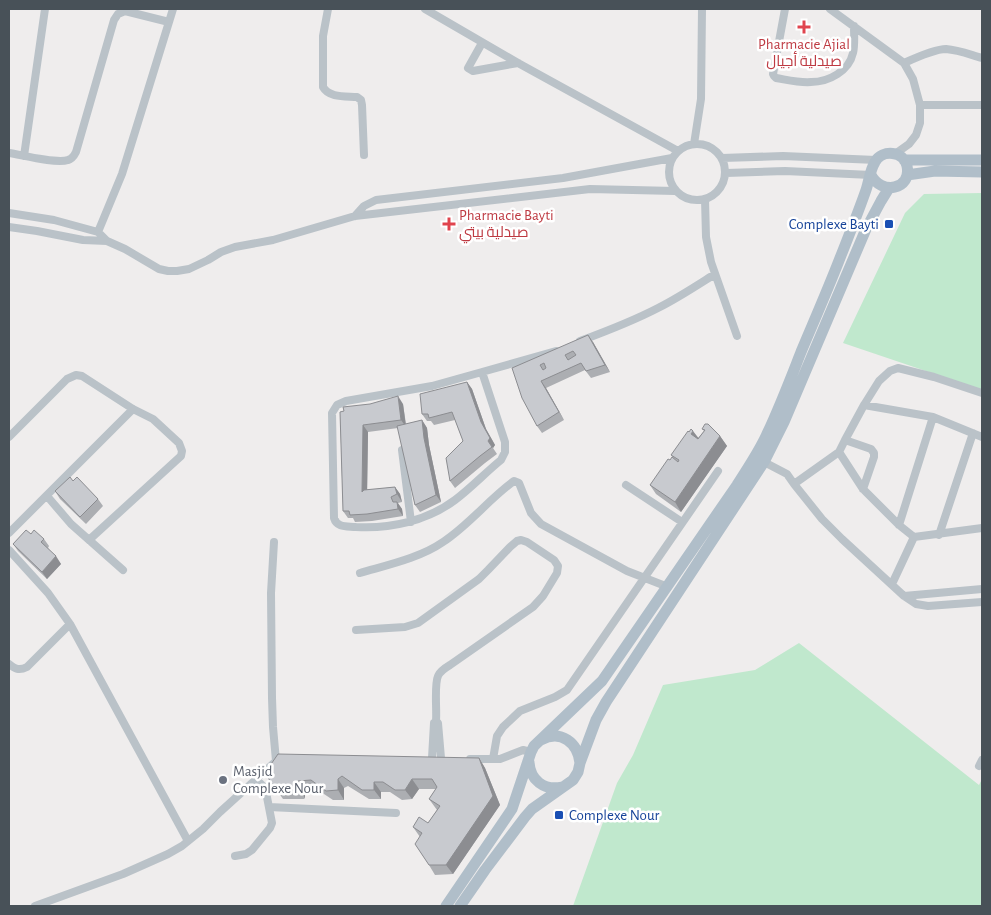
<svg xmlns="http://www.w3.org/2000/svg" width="991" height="915" viewBox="0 0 991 915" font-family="'Alegreya Sans',Cairo,sans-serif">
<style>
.green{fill:#c0e8cd}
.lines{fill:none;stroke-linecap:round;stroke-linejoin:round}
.street{stroke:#bac2c8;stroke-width:8}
.primary{stroke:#b0bec9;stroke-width:11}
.wall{fill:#acaeb2}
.shaded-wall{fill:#8c8d91}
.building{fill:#c8cacf;stroke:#8c8d91;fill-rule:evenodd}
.health-dot{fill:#e0444e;stroke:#fff;stroke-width:2}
.transit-dot{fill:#1a4fb4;stroke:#fff;stroke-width:2}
.worship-dot{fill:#6b7280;stroke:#fff;stroke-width:2}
.labels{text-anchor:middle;stroke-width:5;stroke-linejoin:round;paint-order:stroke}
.health-label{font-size:15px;fill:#be3a42;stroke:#fff}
.transit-label{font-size:15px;fill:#164399;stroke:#fff;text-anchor:end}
.worship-label{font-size:15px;fill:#5b616d;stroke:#fff;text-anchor:start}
</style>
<rect width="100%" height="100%" fill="#efeded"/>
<path class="green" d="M982,193V390L843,343L905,213L924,194Z
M799,643L979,785L982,779V906H573L617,783L633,755L663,685L755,670Z"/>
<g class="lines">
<path class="street" d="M328,9L323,36V87C329,98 346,96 357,97L361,100L362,105L364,155
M425,9L518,63L678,151
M785,9L773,74L774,76L776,78C788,80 800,83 811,82C829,82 849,71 853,53C855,45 854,35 854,26
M830,9L904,63L913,79L920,105V123L916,135L909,144L895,154
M482,43L468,68L473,71L518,63
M904,63C915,58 935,49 946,49C959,50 971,55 982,58
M920,105H982
M669 172a28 28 0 1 1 56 0a28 28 0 1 1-56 0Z
M694,144L701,99L702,9
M9,153C22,155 56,164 68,160C72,159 74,156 76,152L114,20L118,14L125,11L169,22
M24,156L45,9
M722,158L783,156L876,160
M726,173L785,171L871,175
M705,199L706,237L711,262L737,336
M9,213L54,220L98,232L107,241L125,249L159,269L168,271H177L189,269L208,260L221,252L235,247L273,240L355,216L590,189L675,191
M355,216L364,206L376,200L563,178L672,158
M9,227L37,231L83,240L107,241
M98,232L122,174L173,9
M580,341C607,331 633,321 658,308C678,298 696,286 715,274
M482,372L505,442V452L501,460C485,473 471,488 455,500C427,521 390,529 356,527C347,526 337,528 334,518L332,413L337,405L346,401L432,386Z
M482,372L556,351
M864,405L933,417L982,437
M9,437L67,379L76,375L82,376L133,409L153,419L179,443L182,451L181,456L89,540
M845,440L839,452L863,489L899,525L914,537L982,528
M402,450L411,522
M839,452L794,484L822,519L842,539L904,596L982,589
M764,462L787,474L794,484
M626,485L682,522
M863,489L874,457V453L871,449L845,440L864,405L879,381L890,371L898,368L934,377L982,393
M47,496L71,524L123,570
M899,525L933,417
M9,533L133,409
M939,535L973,433
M274,542L271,593L272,698L273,727L276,761L282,759
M9,550L48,593L70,624L188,841
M360,573C387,565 420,558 443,542C469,525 489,499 514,481L519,483L531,513L541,524L627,571L668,587
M892,584L914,537
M904,596L916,604L928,606L982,602
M356,630L405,627L418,623L479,579L488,570L510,547L517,541L521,540L527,542L554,560L558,566L557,573L543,596L533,607L450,665C445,668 440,671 438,676C434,685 437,710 436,721L438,723L441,758
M9,664C15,669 19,671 27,667L70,624
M432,758L434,723
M470,759H500L523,750L531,752
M493,759L497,736L503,727L520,711L555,697L567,690L718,471
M979,766L982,760
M269,807L396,813
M235,856L246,854L252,850L270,828L272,823L266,792L264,787L256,779
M35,906L123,874L168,854L182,846L203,829L220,812L274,763"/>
<path class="primary" d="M904,160H982
M907,175L935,171L982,172
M541,740C561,729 578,743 580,763
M529,762C530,780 544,791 562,787
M446,906L512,809L531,752L534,746L602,681L737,485C747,469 758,453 766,436C779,409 790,380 801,352C814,321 828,289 840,258C849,235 858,213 866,190C869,181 870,170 875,162C882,149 904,151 907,166C912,190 881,195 871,175
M460,906L485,870L525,817L532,809L573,780L578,772L580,763L596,720L606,702L764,462L784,422L866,229L881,201L889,188"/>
</g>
<path class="wall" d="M593,342L610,372L591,378L585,370L546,388L564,420L542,433L537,426L512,368Z
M467,382L472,389L486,429L495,445L493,448L497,454L485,463L455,488L450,481L463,441L455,420L434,425L431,421H427L422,414Z
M403,404L406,424L422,420L427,428L429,445L441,502L420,512L415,505L398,428L368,432L367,490L395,487L400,494L402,502L398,503L402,509L403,516L372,521L355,522L353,518H348L343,511L340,412Z
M702,429L720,436L727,446L681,512L656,494L650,485L670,460L673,458L671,455L689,432L698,438L704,431Z
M73,481L98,499L103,506L86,524L60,499L55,491Z
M31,534L44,539L49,546L48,548L61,564L47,579L18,551L13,544Z
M479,758L485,768L500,805L453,874L435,875L429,865L420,837L413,827L428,823L437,810L429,799L436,789H419L412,799L402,800L390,792H381V799H369L348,786L344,788V800H333L318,790H305V798L304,799H283L265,773Z"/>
<path class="shaded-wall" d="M588,335L593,342L610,372L605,365Z
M541,381L546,388L564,420L559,412Z
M467,382L472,389L486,429L495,445L493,448L488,441Z
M398,396L403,404L406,427L401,420Z
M422,420L427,428L429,445L441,502L436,495L424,438Z
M363,425L368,432L367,500L362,492Z
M693,431L700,440L698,444L691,434Z
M720,436L727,446L681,512L675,502Z
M395,487L400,494L402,502L397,494Z
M397,502L402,509L403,516L398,509Z
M56,556L61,564L47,579L42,572Z
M479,758L485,768L500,805L453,874L446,865Z
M338,779L344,788V800L338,790Z
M412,779L419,789L412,799L405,790Z
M298,781L305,790V798L298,788Z
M374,782L381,792V799L374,790Z"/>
<path class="building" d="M588,335L605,365L586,371L581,363L541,381L559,412L537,426L522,398L512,368ZM573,351L576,355L568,360L565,355ZM544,363L546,368L543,370L540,365Z
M467,382L481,422L490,438L488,441L492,447L480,456L450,481L446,458L463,441L452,412L429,418L428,414H422L420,394Z
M398,396L401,420L363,425L362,492L364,490L395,487L397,494L391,497L393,502H397L398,509L367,514L350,515L349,511H343L340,412L344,411L343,407L370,404Z
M422,420L424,438L436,495L415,505L397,426Z
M705,424H708L720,436L675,502L650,485L668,459L670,460L672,457L678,462L679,460L671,455L688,431L689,432L691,429L693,431L691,434L698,439L705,430L702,429Z
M70,477L73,481L77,477L98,499L80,517L55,491Z
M26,530L31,534L34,530L44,539L41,542L56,556L42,572L13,544Z
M278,754L479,758L493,796L446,865H429L415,844L422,833L413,827L419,817L428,823L440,806L429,799L437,787L432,779H412L405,790H395L383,782H374V790H362L342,776L338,779V790L326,791L311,780L298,781V788L297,789L276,790L265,773Z"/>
<g class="health-dot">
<path d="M801.5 19.5h5v5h5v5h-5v5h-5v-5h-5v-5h5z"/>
<path d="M446.5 216.5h5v5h5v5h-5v5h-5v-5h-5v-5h5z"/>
</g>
<g class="transit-dot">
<rect x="884" y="219" width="10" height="10" rx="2.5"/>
<rect x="554" y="810" width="10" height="10" rx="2.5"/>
</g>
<circle class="worship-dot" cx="223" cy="780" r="5"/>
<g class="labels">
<g class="health-label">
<text x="804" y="49">Pharmacie Ajial<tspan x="804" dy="17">صيدلية أجيال</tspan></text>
<text x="459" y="220" text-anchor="start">Pharmacie Bayti<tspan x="459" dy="17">صيدلية بيتي</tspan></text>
</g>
<g class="transit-label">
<text x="879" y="229">Complexe Bayti</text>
<text x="569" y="820" text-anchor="start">Complexe Nour</text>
</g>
<g class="worship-label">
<text x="233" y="776">Masjid<tspan x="233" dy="17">Complexe Nour</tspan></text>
</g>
</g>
<rect width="991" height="915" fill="none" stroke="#485158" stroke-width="20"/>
</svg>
